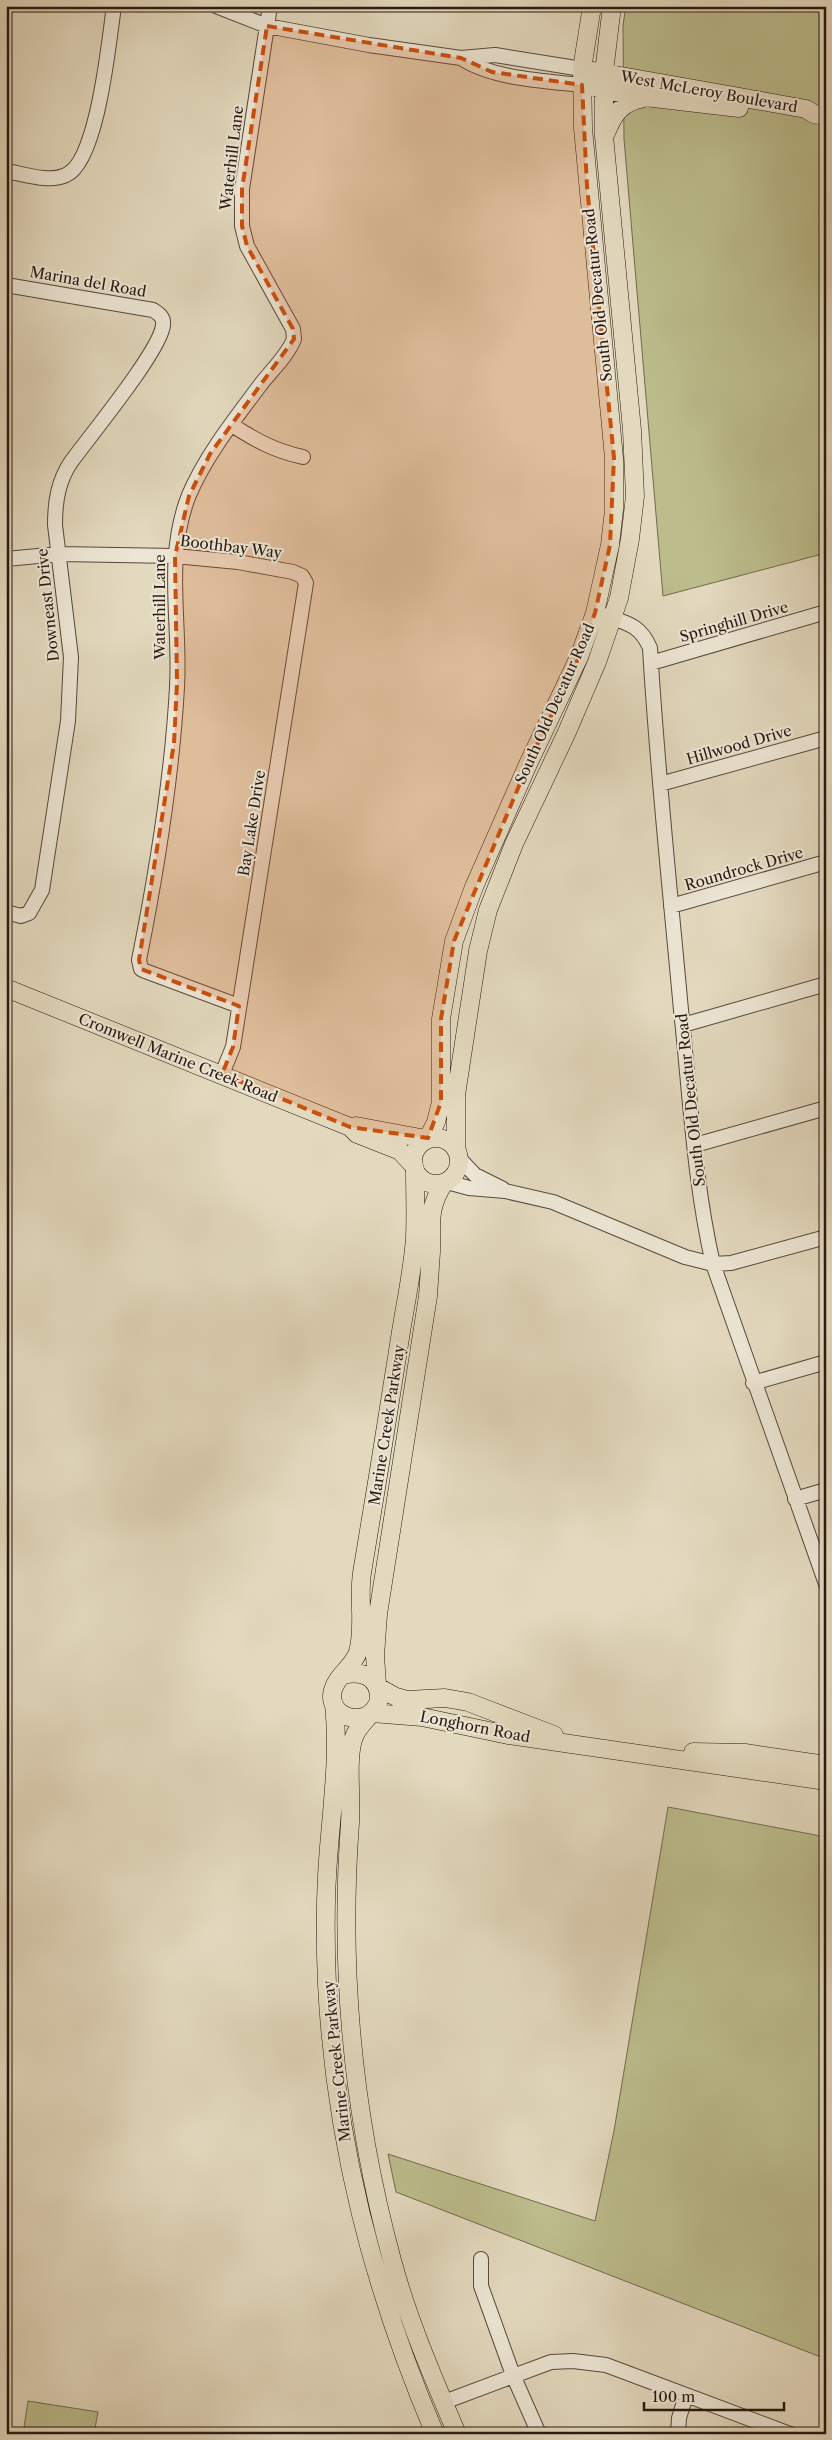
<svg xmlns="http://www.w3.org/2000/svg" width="832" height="2440" viewBox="0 0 832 2440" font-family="'Libre Caslon Text',serif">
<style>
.green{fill:#bcbc8c;stroke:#726a4e}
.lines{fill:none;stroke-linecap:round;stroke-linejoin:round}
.minor-casing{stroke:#57493c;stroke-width:16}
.major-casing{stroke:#281911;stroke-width:19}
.minor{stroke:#ede6d5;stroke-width:14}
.major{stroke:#e3d9be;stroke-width:18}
.marked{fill:#cb4f0d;fill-opacity:0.2;stroke:#cb4f0d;stroke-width:4;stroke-dasharray:10 6;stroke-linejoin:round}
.labels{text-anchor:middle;stroke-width:4;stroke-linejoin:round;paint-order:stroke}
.street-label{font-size:15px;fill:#281911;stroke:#ede6d5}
</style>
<rect width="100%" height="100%" fill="#e3d9be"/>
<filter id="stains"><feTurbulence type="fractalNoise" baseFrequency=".004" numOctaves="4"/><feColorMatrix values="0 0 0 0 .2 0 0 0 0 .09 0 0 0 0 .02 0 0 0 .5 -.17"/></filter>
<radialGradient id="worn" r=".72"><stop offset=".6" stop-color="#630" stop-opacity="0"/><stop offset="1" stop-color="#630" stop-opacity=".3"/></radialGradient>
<path class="green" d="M626,6H826V553L663,596L624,139L623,25Z
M668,1807L826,1837V2359L396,2192L388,2154L595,2221L614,2131Z
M28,2401L98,2412L94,2434H23Z"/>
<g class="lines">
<defs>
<path id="minor" d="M216,6L267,26L369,45L461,58L495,55L582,69
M461,58C492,79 545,81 582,85
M6,171C24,174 49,183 66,175C98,161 109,40 114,6
M6,285L153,310C159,314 164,317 163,325C161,350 89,437 71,462C58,481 55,502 55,525L71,657L68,721L42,890L29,913L21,916L6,912
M232,425C255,440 275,451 303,457
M6,559L59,554L175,556L238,562L293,572L302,576L306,583L233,1047L222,1074
M603,615C626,623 640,624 650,648C657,769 670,889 681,1010C690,1094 694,1181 713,1264L826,1584
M651,663L826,612
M660,784L826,738
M671,906L826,862
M239,1006L145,971L141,969L139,960C157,870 172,779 177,687C181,623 164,558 189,495C206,455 235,419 261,384C271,371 288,355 294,339L293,329L247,246L242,226V189L270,6
M683,1025L826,984
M695,1145L826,1108
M458,1157L475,1175L503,1189
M447,1182L469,1188L505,1191L553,1202L685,1257L713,1264L731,1263L826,1237
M753,1383L826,1362
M795,1499L826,1490
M481,2259V2286L513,2375L539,2434
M444,2402L551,2362L573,2361L606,2365L790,2434
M678,2434L679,2418L686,2395"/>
<path id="major" d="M593,71L806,109L814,114L826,116
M592,86L628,95L739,108
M606,133C614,113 622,102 644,98
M6,988L350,1127L357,1134L400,1151L414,1166
M356,1126L426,1139
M428,1138L436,1122L441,1102V1019L454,941L474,887L529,762L579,657L595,613L610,545L614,510V458L583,128L582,69L592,6
M413 1161a23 23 0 1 1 46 0a23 23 0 1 1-46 0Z
M456,1150V1095L478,951L488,910L514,844L567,732L597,662L619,598L630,539L635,496L632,430L604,136V72L612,6
M343,1675C362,1670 380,1677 379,1700C369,1732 325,1717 333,1690C337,1675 353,1667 358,1652C365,1627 358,1599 362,1573C375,1495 388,1416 400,1338C405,1305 413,1270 415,1237C416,1214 415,1191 415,1169
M377,1684L375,1656L378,1614L428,1296C429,1281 430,1267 431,1252C432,1224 427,1209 444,1183
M378,1687L396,1697L407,1700L445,1698L468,1702L554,1735
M334,1704C339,1752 333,1799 329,1847C325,1892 325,1939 327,1984C335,2142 373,2288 435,2434
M372,1713L422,1717L508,1735L826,1781
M370,1715C364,1722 357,1728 354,1737C346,1757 352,1799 350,1823C339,1971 353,2117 392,2260C408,2320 433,2377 457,2434
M693,1752L745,1753L826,1765"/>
</defs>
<use href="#minor" class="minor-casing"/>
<use href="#major" class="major-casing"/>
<use href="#minor" class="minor"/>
<use href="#major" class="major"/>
</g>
<path class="marked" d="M267,26L461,58L492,72L582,85L587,186L614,458L610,545L595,613L579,657L529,762L454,941L441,1019V1102L428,1138L350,1127L222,1074L233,1047L239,1006L141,969L139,960L174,743L177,683L175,556L189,496L210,454L294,339L293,329L247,246L242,226V189Z"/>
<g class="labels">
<g class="street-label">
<text transform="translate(709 92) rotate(10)" y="5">West McLeroy Boulevard</text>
<text transform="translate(232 158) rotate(-83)" y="5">Waterhill Lane</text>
<text transform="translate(88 282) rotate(10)" y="5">Marina del Road</text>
<text transform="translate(598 295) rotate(-96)" y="5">South Old Decatur Road</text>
<text transform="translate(231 547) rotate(7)" y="5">Boothbay Way</text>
<text transform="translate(48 605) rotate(-96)" y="5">Downeast Drive</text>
<text transform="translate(160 607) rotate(-90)" y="5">Waterhill Lane</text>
<text transform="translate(734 622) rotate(-16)" y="5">Springhill Drive</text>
<text transform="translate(555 704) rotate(-66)" y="5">South Old Decatur Road</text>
<text transform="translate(739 745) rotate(-16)" y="5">Hillwood Drive</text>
<text transform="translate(252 823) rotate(-81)" y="5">Bay Lake Drive</text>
<text transform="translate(744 869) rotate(-16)" y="5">Roundrock Drive</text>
<text transform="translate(178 1058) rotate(22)" y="5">Cromwell Marine Creek Road</text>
<text transform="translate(691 1100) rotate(-96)" y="5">South Old Decatur Road</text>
<text transform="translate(387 1425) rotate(-81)" y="5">Marine Creek Parkway</text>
<text transform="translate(475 1727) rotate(11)" y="5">Longhorn Road</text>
<text transform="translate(337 2061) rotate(-96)" y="5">Marine Creek Parkway</text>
</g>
</g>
<rect width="832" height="2440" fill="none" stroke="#e3d9be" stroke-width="25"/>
<rect x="8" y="8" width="817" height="2425" fill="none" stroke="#281911" stroke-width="2.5"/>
<rect x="12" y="12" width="807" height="2415" fill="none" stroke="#281911"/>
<path d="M644 2402v8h140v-8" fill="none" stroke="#281911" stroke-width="2.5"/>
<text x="652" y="2402" font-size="15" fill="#281911" stroke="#ede6d5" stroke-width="4" paint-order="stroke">100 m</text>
<rect width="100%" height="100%" filter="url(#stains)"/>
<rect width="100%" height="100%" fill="url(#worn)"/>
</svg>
